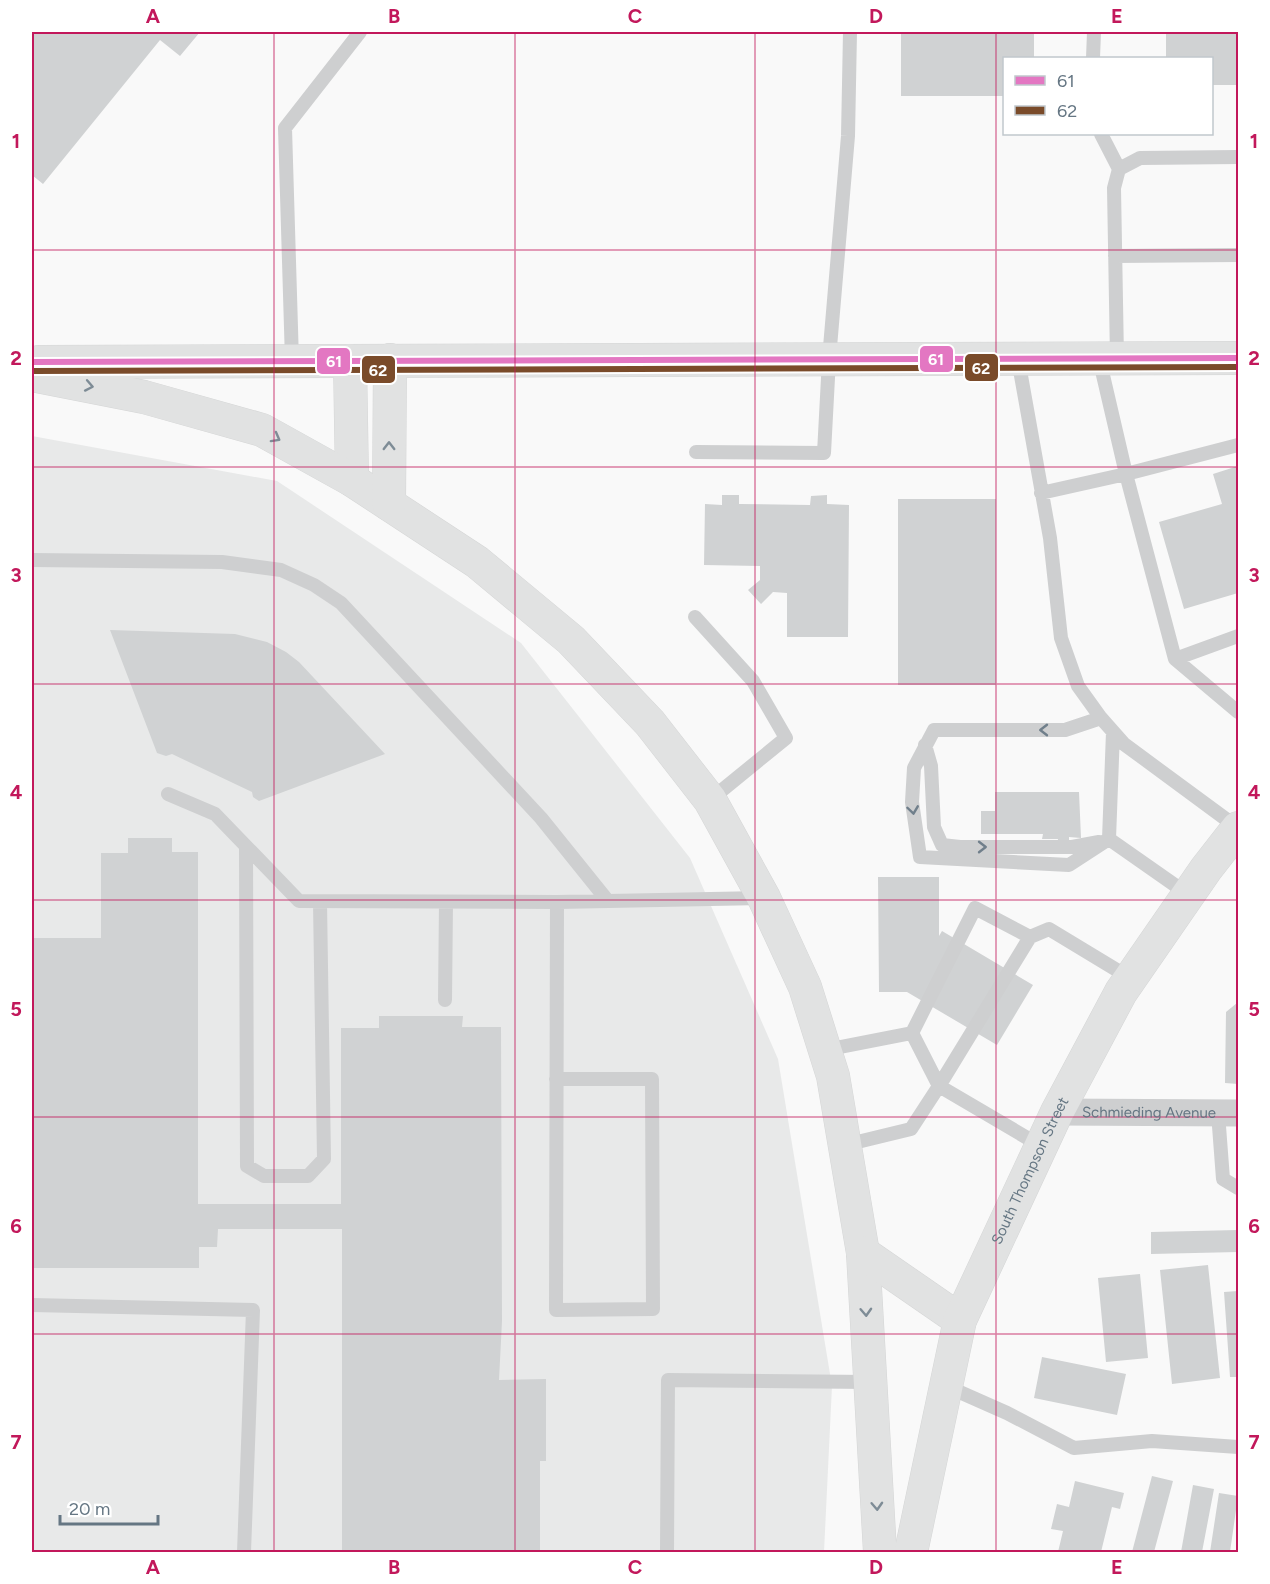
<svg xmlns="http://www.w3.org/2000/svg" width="1270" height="1584" viewBox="0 0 1270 1584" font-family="Figtree,sans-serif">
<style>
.built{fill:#e8e9e9}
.building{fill:#d0d2d3}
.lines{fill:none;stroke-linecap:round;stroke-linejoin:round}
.trunk-casing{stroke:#d5d6d6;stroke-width:34}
.service{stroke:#cecfd0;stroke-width:14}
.minor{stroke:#cecfd0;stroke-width:27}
.trunk{stroke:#e1e2e2;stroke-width:33}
.bus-1-casing{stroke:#fff;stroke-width:10}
.bus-2-casing{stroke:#fff;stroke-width:10}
.bus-1{stroke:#e377c2;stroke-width:6}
.bus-2{stroke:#7a4b2a;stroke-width:6}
.oneway{stroke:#7e8c96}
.oneway2{stroke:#707f8b}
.grid{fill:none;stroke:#c2185b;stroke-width:1.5;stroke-opacity:0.55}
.labels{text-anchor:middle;stroke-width:6;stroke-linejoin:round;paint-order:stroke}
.street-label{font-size:15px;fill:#657683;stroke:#fff}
.line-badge{stroke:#fff;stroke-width:2}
.badge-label{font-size:16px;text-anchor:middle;font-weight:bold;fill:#fff}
.neatline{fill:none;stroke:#c2185b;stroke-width:2}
.grid-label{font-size:20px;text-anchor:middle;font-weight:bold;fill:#c2185b}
</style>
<rect width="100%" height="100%" fill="#f9f9f9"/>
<path class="built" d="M32,436L277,481L521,643L690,858L778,1059L832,1386L824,1552H32Z"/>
<path class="building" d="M32,32H200L180,56L160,40L43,184L32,175Z
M901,32H1034V58H1004V96H901Z
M1166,32H1238V85H1212V58H1166Z
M1238,466V593L1184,609L1159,522L1222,504L1213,474Z
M722,495H739V504L810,505L811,496L827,495V504L849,505L848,637H787V593L773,592L761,604L748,590L760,580V566L704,565L705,504L722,505Z
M898,499H996V685H898Z
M110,630L235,634L267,642L286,652L299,662L385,754L259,801L253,797L252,792L172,754L166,756L157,753Z
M995,792H1079L1081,838L1069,837V845H1057L1058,839H1042L1043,834H981V811H995Z
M128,838H172V852H198V1204H341V1028H379V1016H463L462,1027H501L502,1321L499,1380L546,1379V1461H540V1552H342V1229H218L217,1247H199V1268H32V938H101V853H128Z
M878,877H939V936L942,931L1033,985L997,1045L907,992H879Z
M1237,1003H1238V1084L1225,1083L1226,1012Z
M1238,1230V1252L1151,1254V1232Z
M1208,1265L1220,1378L1172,1384L1160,1270Z
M1140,1274L1148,1358L1106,1362L1098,1278Z
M1238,1291V1377H1230L1224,1292Z
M1042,1357L1126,1374L1117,1415L1034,1398Z
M1152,1476L1173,1481L1154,1552H1132Z
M1075,1481L1124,1493L1120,1509L1112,1507L1101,1552H1058L1063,1531L1051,1529L1057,1504L1069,1507Z
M1193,1485L1214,1489L1202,1552H1181Z
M1219,1493L1238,1496L1230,1552H1210Z"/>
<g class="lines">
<defs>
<g id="trunk">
<path d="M350,361L352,480"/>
<path d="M39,362L1238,358"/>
<path d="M32,375L144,397L262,430L352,480L477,562L571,640L650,723L710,800L764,898L805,987L833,1076L863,1253L880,1552"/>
<path d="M389,504L390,360"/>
<path d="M863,1253L960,1320"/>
<path id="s2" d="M911,1552L960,1320L1057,1112L1121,992L1206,869L1238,828"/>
</g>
</defs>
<use href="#trunk" class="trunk-casing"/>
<path class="service" d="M1093,58L1094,32
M1101,134L1119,169
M1115,256L1238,255
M1099,358L1126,474L1175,659L1238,636
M1117,358L1114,188L1119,169L1140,158L1238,157
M1018,359L1050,538L1061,638L1078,686L1101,718L1124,744L1238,828
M292,361L285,128L360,32
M696,452L824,453L829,359L848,136L850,32
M1041,493L1126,474L1238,445
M32,560L222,562L281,570L314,585L341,603L541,818L607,900
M695,617L753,681L786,738L710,800
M1175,659L1238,712
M1101,718L1065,730H934L914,768L912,802L920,857L1069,865L1109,839
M1113,732L1109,839L1189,895
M925,745L931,766L934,827L942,845L960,847H1072L1099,842
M168,794L215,814L299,901L557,902
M246,847L247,1166L264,1176H308L324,1159L320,902
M445,1000L446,902
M912,1033L975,908L1030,937L1049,929L1130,978
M825,1050L912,1033L939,1086
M556,1079H652L653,1309L556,1310L557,902L762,898
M939,1086L1030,937
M1218,1113L1223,1179L1238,1188
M845,1145L911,1129L939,1086L1041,1146
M32,1305L253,1310L244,1552
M946,1386L1007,1413L1074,1448L1152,1441L1238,1447
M667,1552L668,1380L870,1382"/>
<path class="minor" id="s1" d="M1057,1112L1238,1113"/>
<use href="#trunk" class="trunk"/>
<defs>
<path id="bus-1" d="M32,362L1238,358"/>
<path id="bus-2" d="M32,371L1238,367"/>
</defs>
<use href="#bus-1" class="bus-1-casing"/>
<use href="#bus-2" class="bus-2-casing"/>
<use href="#bus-1" class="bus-1"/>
<use href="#bus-2" class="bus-2"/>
</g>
<defs><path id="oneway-chevron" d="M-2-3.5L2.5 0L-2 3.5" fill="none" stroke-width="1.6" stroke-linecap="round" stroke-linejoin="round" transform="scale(1.5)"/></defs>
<g class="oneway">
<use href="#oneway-chevron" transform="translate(89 386) rotate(11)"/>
<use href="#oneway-chevron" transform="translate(276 438) rotate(29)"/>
<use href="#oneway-chevron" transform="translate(389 446) rotate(-90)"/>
<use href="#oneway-chevron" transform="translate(866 1312) rotate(87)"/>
<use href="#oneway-chevron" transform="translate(877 1506) rotate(87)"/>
</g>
<g class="oneway2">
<use href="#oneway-chevron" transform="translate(1044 730) rotate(180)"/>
<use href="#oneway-chevron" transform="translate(913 810) rotate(82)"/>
<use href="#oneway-chevron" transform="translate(982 847)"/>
</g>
<path class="grid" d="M274,32V1552M515,32V1552M755,32V1552M996,32V1552M32,250H1238M32,467H1238M32,684H1238M32,900H1238M32,1117H1238M32,1334H1238"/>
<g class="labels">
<g class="street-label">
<text dy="5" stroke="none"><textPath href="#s1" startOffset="92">Schmieding Avenue</textPath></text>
<text dy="5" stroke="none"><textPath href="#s2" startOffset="402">South Thompson Street</textPath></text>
</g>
</g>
<g class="line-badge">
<rect x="919" y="345" width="35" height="28" rx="6" fill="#e377c2"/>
<rect x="316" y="347" width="35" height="28" rx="6" fill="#e377c2"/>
<rect x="964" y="353" width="35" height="29" rx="6" fill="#7a4b2a"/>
<rect x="361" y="355" width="35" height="29" rx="6" fill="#7a4b2a"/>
</g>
<g class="badge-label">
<text x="936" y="365">61</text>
<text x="334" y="367">61</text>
<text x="981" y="374">62</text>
<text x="378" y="376">62</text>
</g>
<rect width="1270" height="1584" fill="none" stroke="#ffffff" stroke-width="66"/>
<rect x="1003" y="57" width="210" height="78" fill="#ffffff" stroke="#c1c8cd" stroke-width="1.5"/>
<rect x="1015" y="76" width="30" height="9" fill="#e377c2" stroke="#c1c8cd" stroke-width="1.5"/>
<text x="1057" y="87" font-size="18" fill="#657683">61</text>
<rect x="1015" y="106" width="30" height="9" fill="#7a4b2a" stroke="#c1c8cd" stroke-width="1.5"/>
<text x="1057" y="117" font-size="18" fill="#657683">62</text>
<path d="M60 1515v9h98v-9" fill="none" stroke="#657683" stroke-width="3"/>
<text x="69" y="1515" font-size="18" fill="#657683" stroke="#ffffff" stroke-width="4.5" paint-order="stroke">20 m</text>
<rect x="33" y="33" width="1204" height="1518" class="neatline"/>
<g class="grid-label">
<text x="153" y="23">A</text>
<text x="394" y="23">B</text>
<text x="635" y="23">C</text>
<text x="876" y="23">D</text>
<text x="1117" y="23">E</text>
<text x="16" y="148">1</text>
<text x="1254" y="148">1</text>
<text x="16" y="365">2</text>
<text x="1254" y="365">2</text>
<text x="16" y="582">3</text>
<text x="1254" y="582">3</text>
<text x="16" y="799">4</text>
<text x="1254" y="799">4</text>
<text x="16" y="1016">5</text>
<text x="1254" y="1016">5</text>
<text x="16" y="1233">6</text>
<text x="1254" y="1233">6</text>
<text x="16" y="1449">7</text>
<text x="1254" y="1449">7</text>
<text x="153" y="1574">A</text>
<text x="394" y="1574">B</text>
<text x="635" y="1574">C</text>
<text x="876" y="1574">D</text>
<text x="1117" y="1574">E</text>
</g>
</svg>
